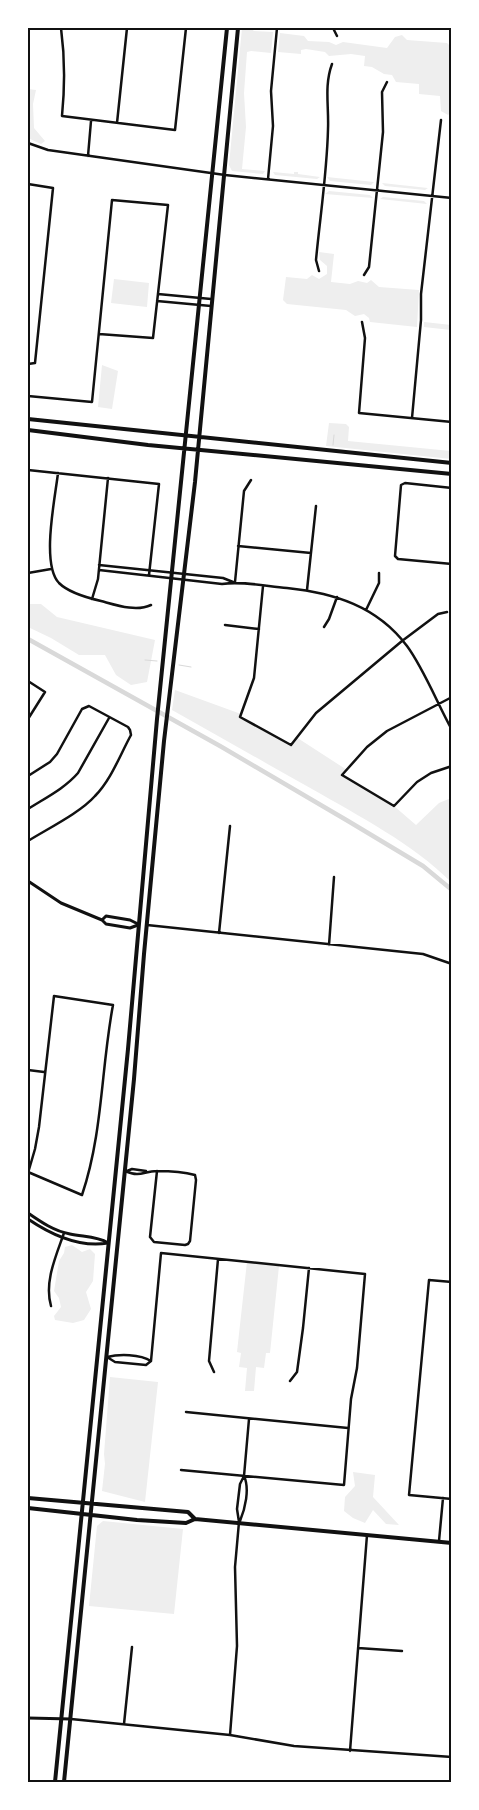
<svg xmlns="http://www.w3.org/2000/svg" width="479" height="1810" viewBox="0 0 479 1810" font-family="Figtree,sans-serif">
<style>
.green{fill:#eee}
.lines{fill:none;stroke-linecap:round;stroke-linejoin:round}
.stream{stroke:#d9d9d9;stroke-width:1}
.canal{stroke:#d9d9d9;stroke-width:4.5}
.minor{stroke:#111;stroke-width:2.5}
.tertiary{stroke:#111;stroke-width:3}
.secondary{stroke:#111;stroke-width:4}
.neatline{fill:none;stroke:#111;stroke-width:2}
</style>
<rect width="100%" height="100%" fill="#fff"/>
<path class="green" d="M242,28H250L254,31L273,32L271,53L251,51L247,52L244,93L246,127L242,169L265,171L263,174L232,171L229,165Z
M280,33L304,36L308,41L329,42L336,45L343,42L387,48L395,37L402,35L407,40L447,43L451,47V112L448,115L441,111L440,96L419,94V84L396,82L392,75L384,74L372,67L364,66L365,56L351,54L329,56L325,52L306,49L301,50V54L278,52Z
M28,89L36,90L33,104L34,128L45,141L41,144L28,138Z
M273,172L294,174V172H298V174L320,177L317,179L275,175Z
M327,177L374,182L371,185L330,181Z
M382,183L428,188L425,190L385,186Z
M329,191L370,195L373,198L325,194Z
M383,197L424,201L427,204L380,199Z
M319,252L334,254L331,282L350,284L358,281L367,283L371,280L379,287L419,290L417,327L370,322L369,318L364,314L355,316L346,310L287,304L283,300L286,277L307,279L312,275L319,279L327,274V266L320,260Z
M114,279L149,283L147,307L111,303Z
M424,322L451,325V330L424,327Z
M102,365L118,371L112,409L98,407Z
M329,423L346,424L349,427L348,441L451,451V459L326,446Z
M28,604H41L57,617L155,640L147,682L131,685L116,675L105,655H79L51,638L28,627Z
M175,690L241,714V717L291,745L296,737L347,770L342,774L394,806L416,825L439,803L451,798V882C413,844 359,816 312,789C265,763 219,736 172,710Z
M72,1245L82,1252L90,1249L95,1254L93,1281L86,1292L91,1309L84,1320L73,1323L55,1320L54,1316L61,1307L59,1298L54,1291L59,1261L64,1253L65,1247Z
M247,1262L279,1266L270,1353H266L264,1368L256,1367L254,1391H245L247,1368L239,1367L241,1353L237,1352Z
M110,1377L158,1382L145,1502L102,1491L105,1464L104,1454Z
M353,1472L375,1475L373,1497L399,1525L386,1524L373,1510L365,1523L353,1518L344,1511L345,1497L355,1486Z
M103,1521L183,1529L174,1614L89,1606L97,1526Z"/>
<g class="lines">
<path class="stream" d="M333,445L334,435
M145,660L157,661
M179,665L191,667"/>
<path class="canal" d="M28,639L220,746L348,821L423,866L452,890"/>
<path class="minor" d="M61,28C65,58 65,86 62,116L175,130L186,28
M333,28L337,36
M396,28H397
M117,123L127,28
M28,143L48,150L225,175L452,198
M88,156L91,121
M268,179L273,126L271,91L277,28
M28,184L53,188L35,363L28,364
M319,271L316,260C320,217 327,173 328,129C329,106 324,86 332,64
M364,275L369,267L383,132L382,92L387,82
M158,294L211,299
M157,301L211,306
M362,322L365,338L359,413L452,422
M28,396L92,402L112,200L168,205L153,338L99,334
M412,418L421,320V294L441,120
M28,470L159,484L149,575
M58,473C55,499 41,564 59,583C69,593 88,598 101,601C116,605 136,612 151,605
M452,488L405,483L401,485L395,556L398,559L452,564
M238,546L311,553
M99,565L223,578L233,582
M99,570L222,584C243,581 265,586 287,588C334,593 377,606 407,646C424,669 438,705 452,730
M28,573L51,569
M235,582L244,491L251,480
M263,586L254,678L240,717L291,745L316,713L402,641L438,614L447,612
M307,590L316,506
M92,599L98,579L108,478
M366,610L379,583V573
M225,625L259,629
M324,627L329,619L337,597
M28,681L45,692L28,719
M452,697L387,731L367,747L342,775L394,806L417,782L431,773L452,766
M28,776L50,762L57,754L82,709L89,706L128,727L130,730L131,735C120,755 111,780 95,796C80,813 47,829 28,841
M28,809C45,798 64,789 78,773L109,718
M147,925L423,954L452,964
M219,933L230,826
M329,945L334,877
M28,1070L44,1072
M125,1171C141,1178 143,1171 157,1171C169,1171 184,1172 195,1175L196,1180L190,1241L188,1244L185,1245L154,1242L150,1237L157,1171
M127,1171L132,1169L146,1171
M28,1173L35,1149L39,1127L54,996L113,1005C101,1068 103,1133 82,1195L28,1172
M452,1282L429,1280L409,1495L452,1499
M51,1306C44,1282 56,1256 64,1233
M107,1357L115,1362L146,1365L151,1361
M107,1357C119,1354 140,1354 151,1361
M151,1361L161,1253L365,1274L357,1368L351,1399L344,1485L181,1470
M214,1372L209,1361L218,1259
M290,1381L297,1372L303,1328L309,1268
M186,1412L348,1428
M240,1521C245,1509 250,1489 244,1476
M439,1541L443,1498
M358,1648L402,1651
M71,1719L230,1735L294,1746L452,1757
M124,1724L132,1647
M230,1735L237,1646L235,1567L239,1522L237,1509L240,1484L244,1476L249,1419
M350,1751L367,1535"/>
<path class="tertiary" d="M28,881L61,903L102,920L106,924L130,928L138,925
M102,920L106,916L130,920L138,924
M28,1213C41,1222 54,1231 70,1234C83,1237 97,1236 108,1243
M28,1219C50,1234 79,1248 108,1243
M28,1718L71,1719"/>
<path class="secondary" d="M28,419L452,463
M28,430L148,445L452,474
M28,1498L188,1512L195,1519
M28,1508L137,1520L186,1523L195,1519L452,1543
M55,1782L128,1049L157,719L227,28
M64,1782L134,1079L144,954L164,741L195,482L238,28"/>
</g>
<rect width="479" height="1810" fill="none" stroke="#ffffff" stroke-width="58"/>
<rect x="29" y="29" width="421" height="1752" class="neatline"/>
</svg>
